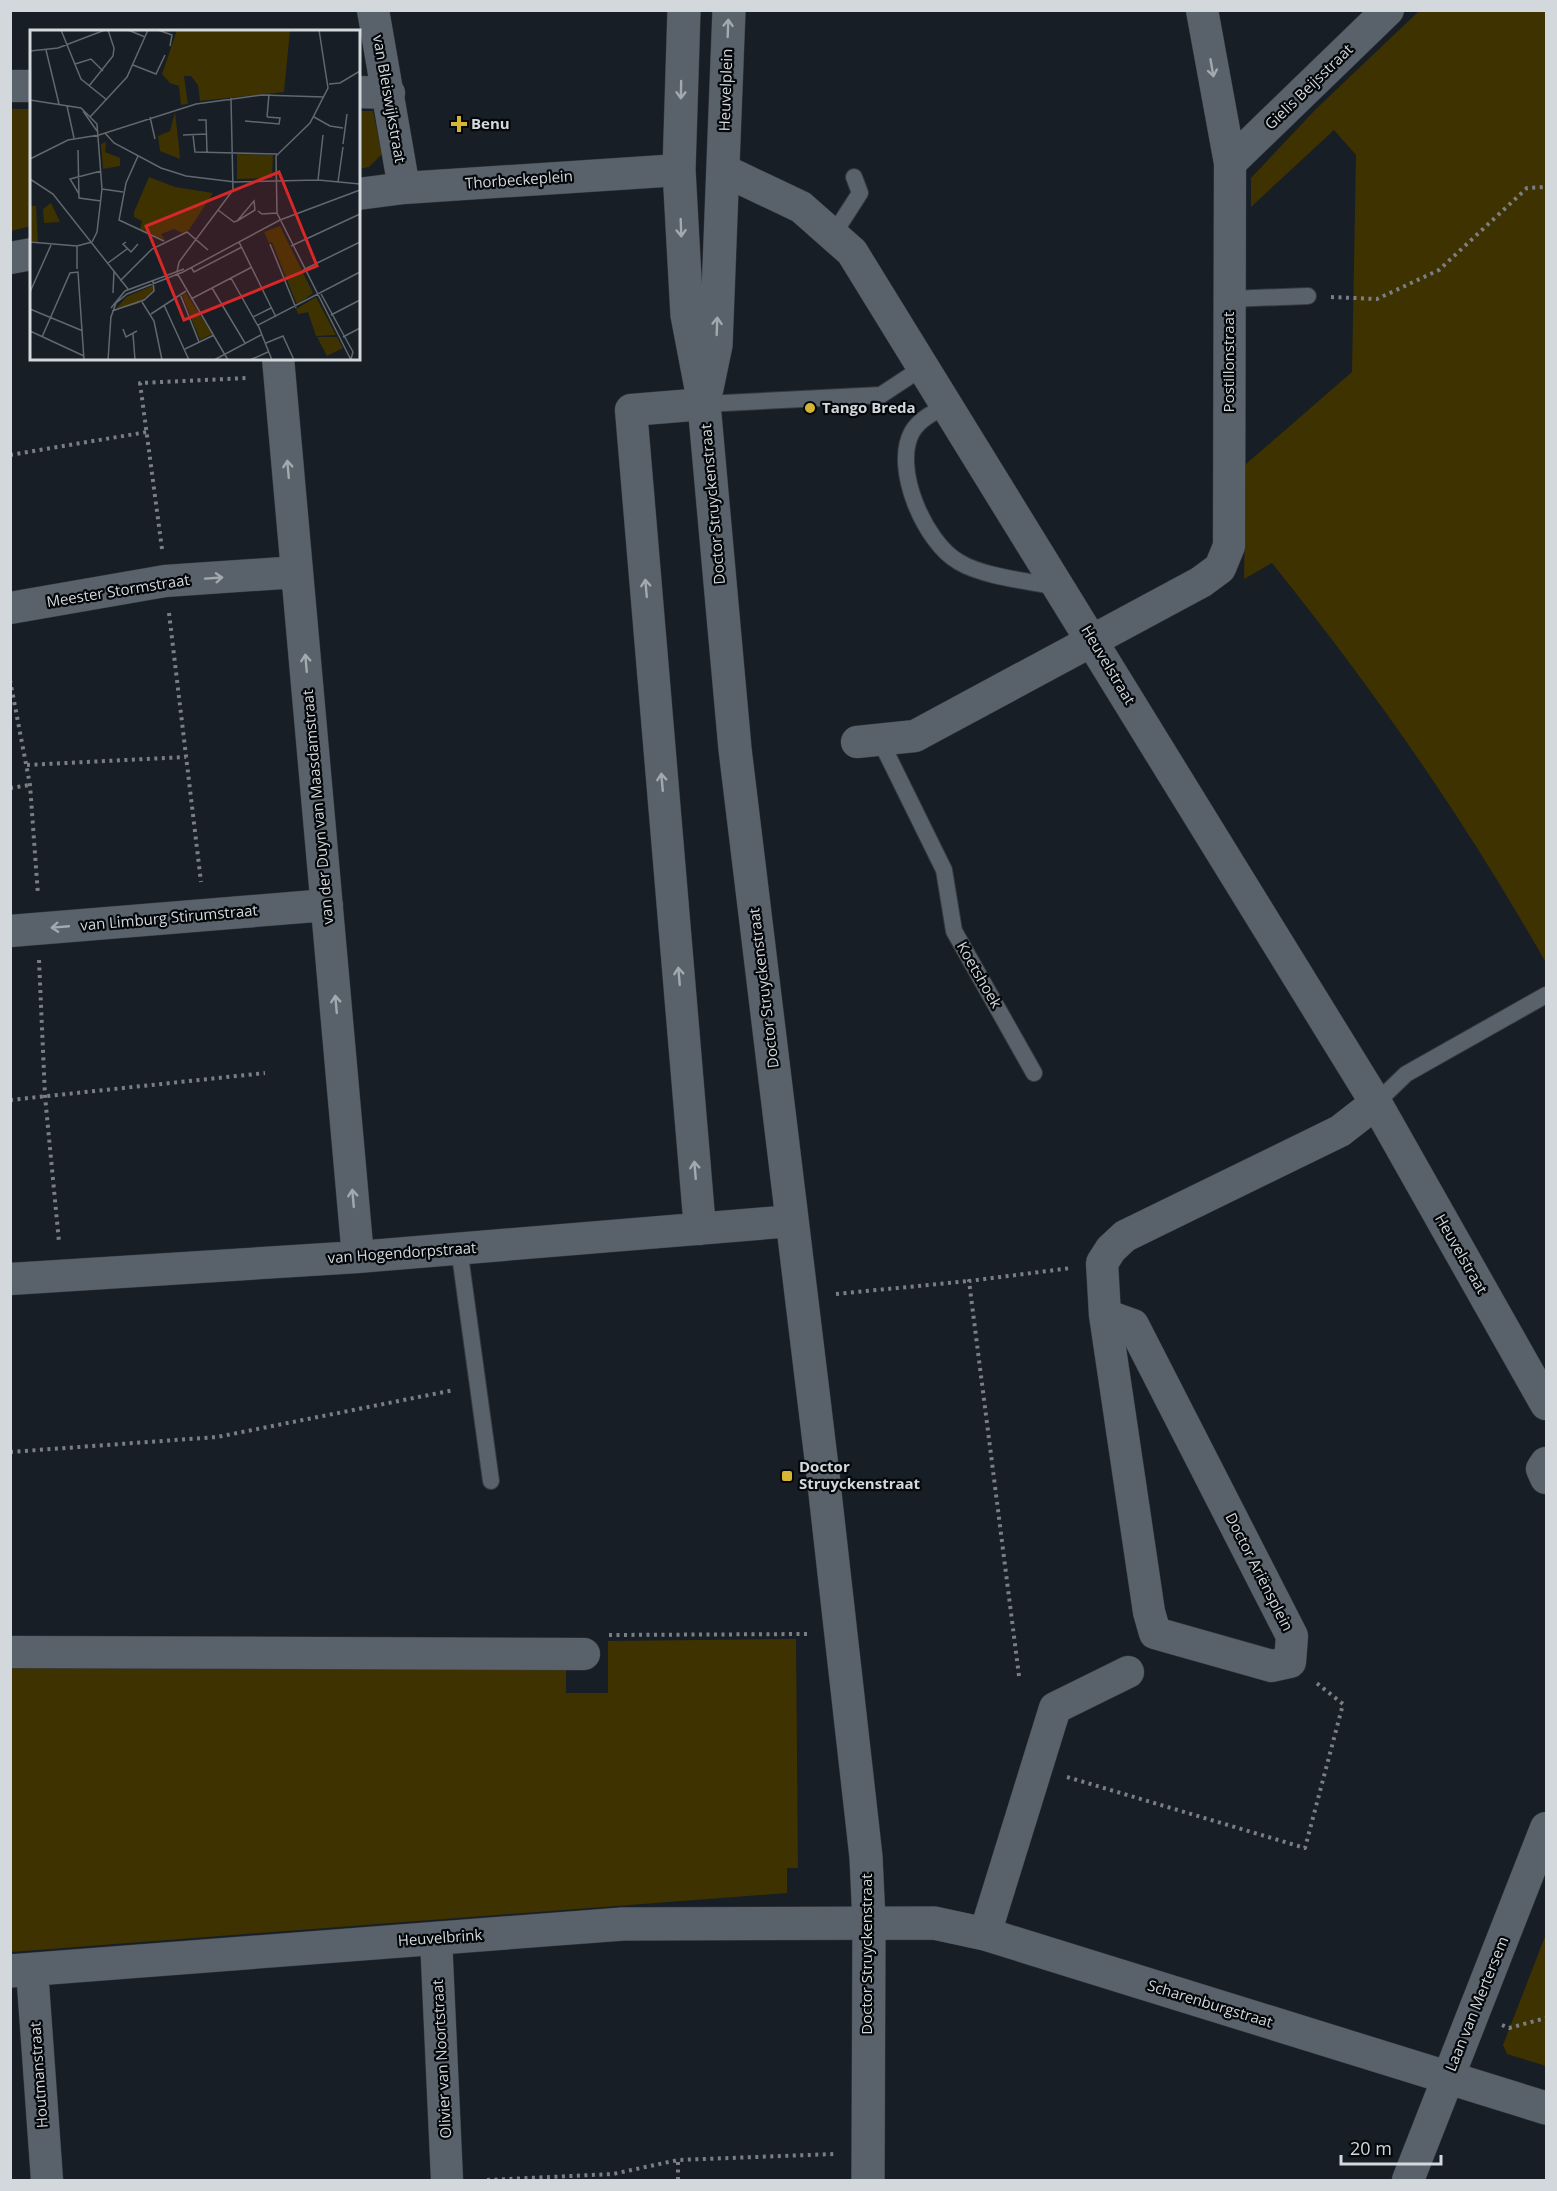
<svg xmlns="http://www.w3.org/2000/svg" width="1557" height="2191" viewBox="0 0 1557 2191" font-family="'Open Sans',sans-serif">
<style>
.green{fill:#3e3200}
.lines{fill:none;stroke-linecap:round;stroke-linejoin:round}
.service-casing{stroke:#363a40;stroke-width:18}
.minor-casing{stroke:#363a40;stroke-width:33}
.tertiary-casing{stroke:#363a40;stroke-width:34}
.path{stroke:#797f85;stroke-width:4;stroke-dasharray:3 4.5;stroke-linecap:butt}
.service{stroke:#59626a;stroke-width:16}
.minor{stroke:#59626a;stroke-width:32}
.tertiary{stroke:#59626a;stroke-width:33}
.oneway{stroke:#a2a9af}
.poi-dot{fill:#d6b534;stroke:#05080b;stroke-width:2}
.labels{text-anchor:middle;stroke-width:4.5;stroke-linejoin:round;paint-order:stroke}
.street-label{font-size:15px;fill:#d3d8dd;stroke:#05080b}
.poi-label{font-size:15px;font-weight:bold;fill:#d3d8dd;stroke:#05080b;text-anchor:start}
.inset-road{fill:none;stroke:#62686f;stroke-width:1.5}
.view{fill:#d62828;fill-opacity:0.15;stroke:#d62828;stroke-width:3}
.inset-edge{fill:none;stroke:#d3d8dd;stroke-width:3}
</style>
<rect width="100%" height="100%" fill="#171e25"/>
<path class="green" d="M1419,11H1546V963C1466,821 1374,690 1272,563L1244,579L1246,464L1352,372L1356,155L1334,130L1251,207V178L1316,109Z
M10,109H32L31,226L11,231Z
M358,111H373L382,154L369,167L359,169Z
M796,1639L798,1868H787V1893L11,1952V1666L566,1669V1693H608V1641Z
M1546,1934V2066L1507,2054L1503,2045Z"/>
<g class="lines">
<defs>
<path id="service" d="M833,235L860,193L854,177
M1229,299L1308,296
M704,404L881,395L925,366
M949,405C935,412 920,418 912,432C892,468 925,543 959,562C984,577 1029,581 1057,587
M880,740L944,870L954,931L1034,1073
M1376,1103L1406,1074L1546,995
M459,1248L491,1481"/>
<path id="minor" d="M373,10L404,188
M10,86H32
M358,92L389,93
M1230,163L1388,10
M723,170L801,207L852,252L1376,1103L1546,1404
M358,194L404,188L679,170
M10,258L32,254
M278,358L358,1257
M10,608L165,581L297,572
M857,742L915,736L1201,582L1220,568L1229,546L1230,163L1202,10
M10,931L327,905
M700,1229L631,410L704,404
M10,1279L358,1257L792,1221
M1105,1315L1133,1325L1292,1636L1290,1662L1272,1666L1155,1633L1149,1612L1105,1315L1102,1263L1111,1249L1125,1236L1340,1131L1376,1103
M1546,1463L1542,1469L1546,1478
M10,1652L584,1654
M985,1934L1055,1708L1128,1672
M436,1938L447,2180
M32,1970L47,2180
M1408,2180L1546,1828"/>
<path id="tertiary" d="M684,10L679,170L687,315L704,404L735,749L823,1475L866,1857L869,1921L868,2180
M706,393L716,345L729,10
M10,1971L623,1924L934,1923L985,1934L1546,2108"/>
</defs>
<use href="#service" class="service-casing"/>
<use href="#minor" class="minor-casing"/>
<use href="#tertiary" class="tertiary-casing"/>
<path class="path" d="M1331,297L1377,299L1439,270L1527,188L1546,187
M10,455L147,432
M162,549L140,383L248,378
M169,613L201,882
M10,680L30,785L38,895
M27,765L186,757
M10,788L30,785
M39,960L45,1096L59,1242
M10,1100L265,1073
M836,1294L969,1281
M10,1452L217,1437L454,1390
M609,1635L808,1634
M1019,1676L969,1281L1071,1268
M1067,1777L1305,1848L1343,1704L1314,1681
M1502,2025L1509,2028L1546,2018
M487,2180L613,2174L678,2160L834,2154
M678,2180V2160"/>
<use href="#service" class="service"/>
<use href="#minor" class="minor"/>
<use href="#tertiary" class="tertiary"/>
</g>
<defs><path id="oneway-shaft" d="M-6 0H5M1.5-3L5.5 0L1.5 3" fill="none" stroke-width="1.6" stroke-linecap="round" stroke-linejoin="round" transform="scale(1.5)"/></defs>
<g class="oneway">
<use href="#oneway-shaft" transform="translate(728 28) rotate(-88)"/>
<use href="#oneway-shaft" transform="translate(1212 68) rotate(80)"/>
<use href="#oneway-shaft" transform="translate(681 90) rotate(91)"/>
<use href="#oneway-shaft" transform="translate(681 228) rotate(88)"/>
<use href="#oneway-shaft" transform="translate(717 326) rotate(-88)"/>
<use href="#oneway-shaft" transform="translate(288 469) rotate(-95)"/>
<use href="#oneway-shaft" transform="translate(214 578) rotate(-4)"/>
<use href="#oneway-shaft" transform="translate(646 588) rotate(-95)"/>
<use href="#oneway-shaft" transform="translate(306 663) rotate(-95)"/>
<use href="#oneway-shaft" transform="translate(662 782) rotate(-95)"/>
<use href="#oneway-shaft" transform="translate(60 927) rotate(175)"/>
<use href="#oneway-shaft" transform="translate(679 976) rotate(-95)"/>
<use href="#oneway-shaft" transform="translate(336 1004) rotate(-95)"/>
<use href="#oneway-shaft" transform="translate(695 1170) rotate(-95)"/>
<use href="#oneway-shaft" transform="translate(353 1198) rotate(-95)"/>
</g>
<g class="poi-dot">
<path d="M456 115h6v6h6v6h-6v6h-6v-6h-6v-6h6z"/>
<circle cx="810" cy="408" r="6"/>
<rect x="781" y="1470" width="12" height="12" rx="3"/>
</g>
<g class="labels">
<g class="street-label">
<text transform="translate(1309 87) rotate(-44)" y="5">Gielis Beijsstraat</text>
<text transform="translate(726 90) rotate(-88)" y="5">Heuvelplein</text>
<text transform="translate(389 99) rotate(80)" y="5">van Bleiswijkstraat</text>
<text transform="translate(519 180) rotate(-4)" y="5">Thorbeckeplein</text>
<text transform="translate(1229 362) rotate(-90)" y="5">Postillonstraat</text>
<text transform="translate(713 504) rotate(-95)" y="5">Doctor Struyckenstraat</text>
<text transform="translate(118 591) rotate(-9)" y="5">Meester Stormstraat</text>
<text transform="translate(1108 665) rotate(59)" y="5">Heuvelstraat</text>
<text transform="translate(318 807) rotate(-95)" y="5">van der Duyn van Maasdamstraat</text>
<text transform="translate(169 918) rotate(-5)" y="5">van Limburg Stirumstraat</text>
<text transform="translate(979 975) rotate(60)" y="5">Koetshoek</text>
<text transform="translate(764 988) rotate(-97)" y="5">Doctor Struyckenstraat</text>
<text transform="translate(402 1253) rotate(-4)" y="5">van Hogendorpstraat</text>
<text transform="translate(1461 1254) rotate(60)" y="5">Heuvelstraat</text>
<text transform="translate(1259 1572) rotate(63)" y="5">Doctor Ariënsplein</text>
<text transform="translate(440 1938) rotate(-4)" y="5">Heuvelbrink</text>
<text transform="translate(867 1954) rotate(-90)" y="5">Doctor Struyckenstraat</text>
<text transform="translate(1210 2004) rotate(17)" y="5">Scharenburgstraat</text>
<text transform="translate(1477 2004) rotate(-68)" y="5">Laan van Mertersem</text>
<text transform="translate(442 2059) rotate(-93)" y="5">Olivier van Noortstraat</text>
<text transform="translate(39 2075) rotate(-94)" y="5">Houtmanstraat</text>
</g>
<g class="poi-label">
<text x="471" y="129">Benu</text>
<text x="822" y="413">Tango Breda</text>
<text x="799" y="1472">Doctor<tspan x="799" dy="17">Struyckenstraat</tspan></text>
</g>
</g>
<g transform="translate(30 30)">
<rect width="330" height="330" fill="#171e25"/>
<path d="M147,0H260L254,62L170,71L168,55L161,46H154L158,74L151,75L149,56L140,53L132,44ZM145,82L149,117L150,129L130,121L128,106L140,101ZM76,112L75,122L90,128V136L73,139L71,114ZM207,124L243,125L242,148L207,149ZM119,147L145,157L183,163L159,200L152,203L144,199L131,204L135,210L110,199L112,191L104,187V182ZM21,173L30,192L14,193L13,179ZM0,176H6L8,212L0,211ZM250,196L283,263L267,275L242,212L239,213L234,202ZM124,255V260L108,274L86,279L96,267ZM156,263L182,304L170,310L152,265ZM286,267L306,305L286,306L278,282L268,284L266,279ZM287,307H307L313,318L297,326Z" fill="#3e3200"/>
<path class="inset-road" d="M31,0L51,49L77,70M98,0L115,7M128,0L142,5L140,16M289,0L298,58L280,93L246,126L247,183L321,330M16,20L29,74M0,21L28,18L75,0M45,34L61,29L73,41M103,35L126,44L135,25M299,54L310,53L330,41M59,56L83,26L84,18L78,0M0,70L51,78L67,94L72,159L67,202L62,212M37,76L44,108M53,81L67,101M60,87L97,47L118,0M120,87L125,109M237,87L239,64M284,87L300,96L313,98M168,90H176L177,122M215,91L249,94L250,88L237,87M75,103L84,113L131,138L156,146L205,152L288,150L330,154M153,105L176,104M163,105L165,122L247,124M313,114L317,84L314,107M48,120L49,168L71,171M108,126L96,153L89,190L134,211M0,129L38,110L69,105L166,74L232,65L294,67M0,149L23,164L98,259M288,150L293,105M308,152L313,117M72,159L93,162M49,164L40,149L71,141M188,180L204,192L207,191L225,180L224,171L207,191M228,181L232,184L247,183M0,212L47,216L62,212M96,212L93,214L101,222L108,214M209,212L246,287M240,214L266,278M47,216V239M261,216L330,184M78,233L97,219M161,237L164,242L212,217M273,240L330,212M147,242L149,232L203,160L201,68M147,243L198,330M201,248L228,296M90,251L122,219L157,202L178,220M182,258L215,313M0,262L21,215M290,262L323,322L321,329M83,263L84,241M150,264L169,312M161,269L222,237M112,272L124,291L132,330M134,275L159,330M81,278L95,261L154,239M0,279L53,301M82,281L114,270L124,261L123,251M121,284L156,261M301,285L330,270M81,287L86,273L97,264L153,242L250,190L330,160M223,287L241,278M93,299L96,307L107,301M0,301L54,326M103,304L105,330M12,307L40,243L48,242L54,330M313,307L330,298M236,313L253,306L264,330M155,319L184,305M78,330L81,286M184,330L231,305M220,330L238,322M242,330L228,295L330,242"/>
<path class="view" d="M249,142L287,236L154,290L116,196Z"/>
<rect width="330" height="330" class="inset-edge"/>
</g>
<rect width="1557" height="2191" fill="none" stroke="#d3d8dd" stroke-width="24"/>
<path d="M1341 2155v9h100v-9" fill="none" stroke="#d3d8dd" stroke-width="3"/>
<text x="1350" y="2155" font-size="18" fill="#d3d8dd" stroke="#05080b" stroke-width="4.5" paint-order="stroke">20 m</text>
</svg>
